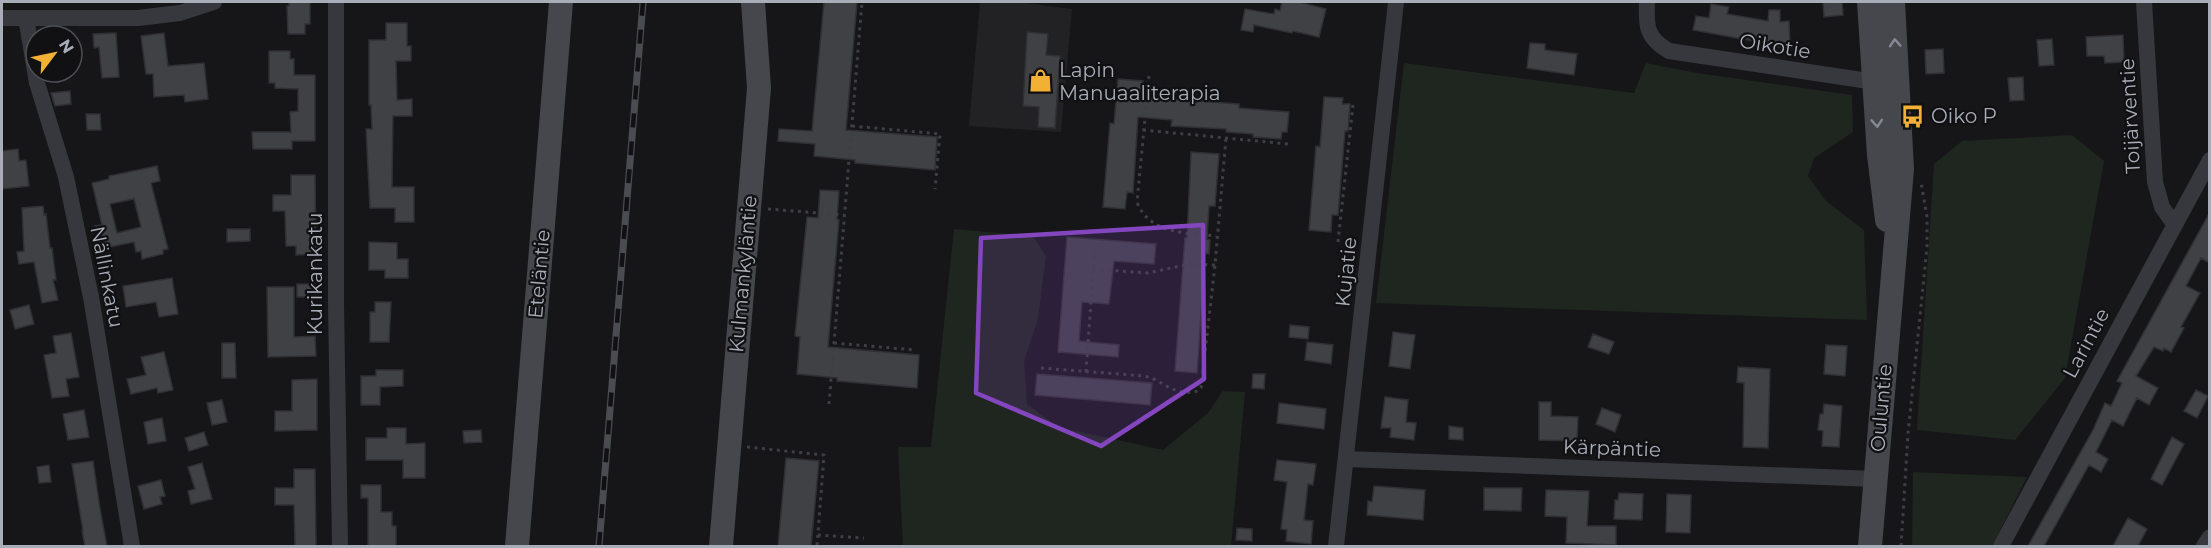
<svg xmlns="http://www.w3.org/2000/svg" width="2211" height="548" viewBox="0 0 2211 548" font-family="Montserrat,sans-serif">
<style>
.built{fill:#222225}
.green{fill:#1e261f}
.building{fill:#404145;stroke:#303034;stroke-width:1.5;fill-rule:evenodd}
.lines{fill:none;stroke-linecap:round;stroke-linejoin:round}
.path{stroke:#3d3f44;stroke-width:3;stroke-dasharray:3 4.5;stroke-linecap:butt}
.street{stroke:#37383d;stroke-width:16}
.secondary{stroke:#45474d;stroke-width:24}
.rail-casing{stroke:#4a4c52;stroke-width:7}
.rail{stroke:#111113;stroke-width:4.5;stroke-dasharray:14;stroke-linecap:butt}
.oneway{stroke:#858993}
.marked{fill:#8446be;fill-opacity:0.2;stroke:#8446be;stroke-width:4.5;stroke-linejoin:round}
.labels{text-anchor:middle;stroke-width:4.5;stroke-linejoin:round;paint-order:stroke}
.street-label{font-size:20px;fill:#a8adb8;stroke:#111113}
.poi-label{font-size:20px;fill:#a8adb8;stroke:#111113;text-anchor:start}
</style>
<rect width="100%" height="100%" fill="#161618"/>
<path class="built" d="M980,2H1017L1072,9L1061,132L969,126Z"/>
<path class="green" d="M1404,63L1634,93L1646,63L1697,73L1852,95L1853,132L1814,158L1808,176L1826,201L1864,230L1867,320L1376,303Z
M2072,135L2104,161L2065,378L2015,440L1917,430L1934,164L1962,141Z
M954,229L1033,236L1046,256L1038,319L1024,361L1027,404L1058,427L1163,450L1208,413L1223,391L1245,392L1231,546H903L898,447H931Z
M1913,472L2027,477L1992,546H1912Z"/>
<path class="building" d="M289,2H310V24H305V34H288L287,6H289Z
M824,2H857L846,130L937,137L935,170L855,163V160L814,156L815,144L778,141L779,129L812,131Z
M1282,2H1299L1326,9L1319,37L1293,31L1292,33L1254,25L1253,32L1241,30L1245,9L1274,14L1275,9L1280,11Z
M1823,2H1842L1843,15L1824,17Z
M1711,4L1729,7L1727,14L1768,21L1769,10H1780V22L1789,21L1790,46L1775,47V45L1693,30L1696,16L1709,18Z
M386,23H407V46H411V61H396L397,100L412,99V116H393L392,187H414V222H395V208H370L366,129H372L371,105H369V40H386Z
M1027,32L1048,34L1046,55L1060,56L1055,128L1038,127L1039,107L1023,106Z
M116,33L119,77L102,78L99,47L94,48L93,34Z
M164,33L168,66L204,63L208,99L185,102L184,95L154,97L153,74H146L141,36Z
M2123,35L2124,62L2105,63L2104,56H2087L2086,37Z
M2052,39L2054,65L2039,66L2037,40Z
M1530,43L1545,44V50L1577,54L1574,75L1527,68Z
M1943,49L1944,73L1926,74L1925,50Z
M269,51H290V59H294V75H315V141H292V149H253L252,132H291L290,112L298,111V89L275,88V83H269Z
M2023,77L2024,100L2010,101L2008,78Z
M1118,79L1143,81L1141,97L1239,104V108L1289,112L1287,132H1282L1281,139L1253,137V134L1226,132V129L1171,126L1172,120L1138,117L1133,193L1127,192L1125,209L1103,207L1110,123L1114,124Z
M70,91L71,104L55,106L51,93Z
M1324,97L1343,98L1342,104H1350L1348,131H1345L1338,215H1332L1331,232L1309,230L1316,146L1320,147Z
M86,114H100L101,130H87Z
M18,149L19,161L26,160L29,186L2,189V151Z
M1191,152L1219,154L1215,206H1209L1207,239L1210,240L1209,254L1205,253L1197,373L1175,371L1185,238H1187Z
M157,166L160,181L151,183L168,249L163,250V254L142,259L141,251L136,252L134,242L100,249L95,226L102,225L92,183L109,179V176ZM134,199L141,227L117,233L110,204Z
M291,175H315L316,254L296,255V246H286L285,211H273V195H291Z
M820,190L839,191L837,219L839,220L828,347L919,355L917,388L837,381V378L797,374L800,337L795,336L807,217L818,218Z
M43,206L44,215L46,214L50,248H52L56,280H53L58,300L42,303L34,262L19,264L17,252L24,251L22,208Z
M2210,212V263L2201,258L2186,286L2200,293L2181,327L2184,328L2171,352L2164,348L2163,351L2154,347L2136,376L2158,388L2149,405L2137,398L2123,426L2112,420L2096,452L2108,459L2101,472L2089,465L2044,546H2028L2093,430L2105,403L2111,406L2122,383L2117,381Z
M227,229H250V241L227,242Z
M1067,237L1156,244L1154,264L1114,261L1109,304L1082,302L1079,341L1119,345L1118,357L1058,352Z
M369,242L397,243V259H408V278H385V270H369Z
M172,278L178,314L159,317L156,302L126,307L123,286Z
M297,284H315V297H297Z
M267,287H294V337L315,336L316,356L268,357Z
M375,302H391L389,342H370V312H375Z
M29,305L34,324L15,329L10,310Z
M1290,325L1309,327L1308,339L1289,337Z
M1393,332L1415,335L1410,369L1389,366Z
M71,333L79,377L66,379L69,396L52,398L44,355L56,353L53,336Z
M1593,334L1614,342L1609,354L1588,347Z
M1307,342L1333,345L1331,364L1305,360Z
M222,343H235L236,378H222Z
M1826,345L1847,346L1845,376L1824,374Z
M164,352L173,390L158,393L157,388L131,394L127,379L146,375L141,357Z
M1738,367L1770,369L1768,448L1743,447L1744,383L1737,382Z
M376,370H403V386L380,387V405H361V376H376Z
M1037,374L1152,383L1150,405L1035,395Z
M1253,374H1265L1264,389L1252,388Z
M317,379V430L275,431V411H292V380Z
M2196,390L2208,396L2197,418L2184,411Z
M1385,397L1408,400L1406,422L1416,423L1414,440L1390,437L1391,428H1381Z
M222,400L227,422L212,425L207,403Z
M1539,402H1551V416L1578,417L1577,441L1539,440Z
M1279,403L1326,409L1324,429L1277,423Z
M1824,404L1842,406L1839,447L1822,446L1823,431L1818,430L1820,414H1823Z
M1602,408L1621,415L1615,432L1596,424Z
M84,410L89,437L68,440L63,414Z
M162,418L166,441L148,444L144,422Z
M1449,426L1463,428V440L1449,439Z
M387,428H406V444L425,443V478H403V460H366V438H387Z
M481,430L482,442L464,443L463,431Z
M204,432L208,445L189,451L185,438Z
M2172,437L2184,444L2162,485L2151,479Z
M786,458L819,461L811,546H778Z
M1277,460L1316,464L1313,485L1308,484L1304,520L1313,521L1311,544L1286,541L1287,530L1281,529L1287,482L1274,480Z
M93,461L100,509L107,546H85L82,531H83L72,464Z
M202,463L212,499L191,504L188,491L195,489L188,467Z
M49,465L51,482L39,483L37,467Z
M294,469H315L316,546H295L294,505H275V488H294Z
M161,480L165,496L160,497L162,504L144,509L138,486Z
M361,485H381V512H392V526H396V546H368V498H361Z
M1374,486L1425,490L1423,520L1367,515L1368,501L1372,502Z
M1484,488H1522L1521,511L1484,510Z
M1546,490L1589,491L1587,526H1616V545L1566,543L1567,517L1545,516Z
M1619,493L1643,494L1642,520L1614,519L1615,500H1618Z
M1667,494L1691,495L1690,533L1666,532Z
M2128,518L2147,529L2138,546H2113Z
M1237,528L1252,529V541L1236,540Z"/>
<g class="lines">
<path class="path" d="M1149,76L1137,202C1149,234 1187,233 1216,236
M852,126L940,134L935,189
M1143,130L1288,144
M768,209L844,215
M1338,242L1353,105
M1093,269L1148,273L1189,264L1215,265
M834,343L915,350
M1041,368L1145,376C1165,381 1173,397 1198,391L1201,388L1215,265L1226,138
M1086,372L1095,244
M829,404L862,2
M747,447L824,455L817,546
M818,535L864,538
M1901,546L1908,434L1927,247V217L1921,182"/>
<path class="street" d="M336,2V304L340,546
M1647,2C1646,26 1646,38 1669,51L1882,83
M2144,2L2155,182L2162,207L2174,224
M2,18H138L180,13L214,2
M26,18L37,83L66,177L91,297L132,546
M1347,459L1875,479
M1336,546L1396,2
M2001,546L2210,160
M2204,546L2210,537"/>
<path class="secondary" d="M1869,2L1879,155L1887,220
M517,546L561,2
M721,546L759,88L753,2
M1870,546L1902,169L1893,2"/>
<defs>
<path id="rail" d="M599,546L643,2"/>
</defs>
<use href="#rail" class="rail-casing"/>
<use href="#rail" class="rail"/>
</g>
<defs><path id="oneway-chevron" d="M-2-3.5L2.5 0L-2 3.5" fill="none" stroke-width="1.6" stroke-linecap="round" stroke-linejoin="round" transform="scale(1.5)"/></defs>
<g class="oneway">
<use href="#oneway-chevron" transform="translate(1895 43) rotate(-94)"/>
<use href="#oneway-chevron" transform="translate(1877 123) rotate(86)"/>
</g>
<path class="marked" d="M1203,225L1204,379L1101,446L976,393L981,238Z"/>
<defs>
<symbol id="shop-bare" viewBox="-9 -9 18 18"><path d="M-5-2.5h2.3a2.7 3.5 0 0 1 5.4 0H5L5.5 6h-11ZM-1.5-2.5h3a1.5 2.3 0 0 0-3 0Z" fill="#f2b134" stroke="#111113" stroke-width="2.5" paint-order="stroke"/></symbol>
<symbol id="bus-bare" viewBox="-9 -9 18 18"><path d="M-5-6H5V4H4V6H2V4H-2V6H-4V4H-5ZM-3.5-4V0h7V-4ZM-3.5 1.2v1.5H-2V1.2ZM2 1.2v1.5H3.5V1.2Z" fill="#f2b134" stroke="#111113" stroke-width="2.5" paint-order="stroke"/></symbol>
</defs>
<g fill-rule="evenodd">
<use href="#shop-bare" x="1024" y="64" width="33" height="33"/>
<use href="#bus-bare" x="1896" y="100" width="33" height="33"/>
</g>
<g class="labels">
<g class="street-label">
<text transform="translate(1775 46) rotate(9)" y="7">Oikotie</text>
<text transform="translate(2130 116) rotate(-93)" y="7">Toijärventie</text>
<text transform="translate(1346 272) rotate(-84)" y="7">Kujatie</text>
<text transform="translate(315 274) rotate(-90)" y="7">Kurikankatu</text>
<text transform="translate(539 274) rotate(-85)" y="7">Eteläntie</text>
<text transform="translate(743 274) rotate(-85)" y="7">Kulmankyläntie</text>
<text transform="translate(107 277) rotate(79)" y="7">Nällinkatu</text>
<text transform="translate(2086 343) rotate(-62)" y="7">Larintie</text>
<text transform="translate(1881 408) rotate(-85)" y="7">Ouluntie</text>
<text transform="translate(1612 448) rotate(2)" y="7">Kärpäntie</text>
</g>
<g class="poi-label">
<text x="1059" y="77">Lapin<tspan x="1059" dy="23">Manuaaliterapia</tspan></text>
<text x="1931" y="123">Oiko P</text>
</g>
</g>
<rect width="2211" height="548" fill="none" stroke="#a8adb8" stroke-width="6"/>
<g transform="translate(54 54) rotate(58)"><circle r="28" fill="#111113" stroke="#4d4f55" stroke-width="1.5"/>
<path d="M0-4.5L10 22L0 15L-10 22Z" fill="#f2b134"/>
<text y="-9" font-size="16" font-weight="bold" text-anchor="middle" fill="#a8adb8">N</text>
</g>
</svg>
